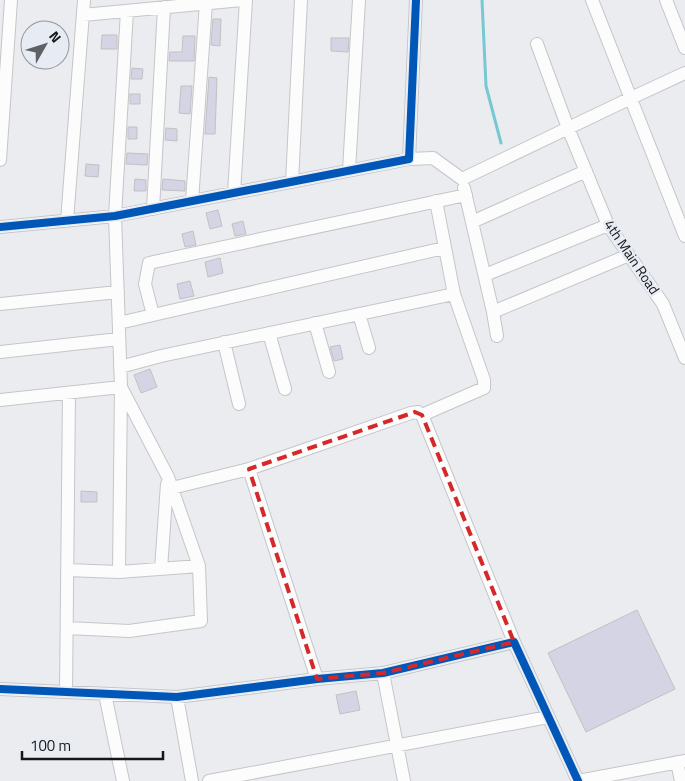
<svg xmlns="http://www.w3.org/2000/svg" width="685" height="781" viewBox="0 0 685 781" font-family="'Titillium Web',sans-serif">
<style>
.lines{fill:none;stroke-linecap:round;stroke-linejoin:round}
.stream{stroke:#76c8d2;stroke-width:3}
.building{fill:#d5d4e4;stroke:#c0c1c4}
.minor-casing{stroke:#c4c6c8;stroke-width:14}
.minor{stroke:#fcfcfd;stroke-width:12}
.cycleway-casing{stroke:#e7ebf3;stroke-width:11}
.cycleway{stroke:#0057b8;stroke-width:8}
.marked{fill:none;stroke:#d62828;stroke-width:4;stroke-dasharray:10 6;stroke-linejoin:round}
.labels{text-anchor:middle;stroke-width:5;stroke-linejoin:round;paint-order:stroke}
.street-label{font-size:14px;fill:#141618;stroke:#e7ebf3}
</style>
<rect width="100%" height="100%" fill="#eaecf0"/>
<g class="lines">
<path class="stream" d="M482,0L486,86L501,143"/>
</g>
<path class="building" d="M213,19H221L220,46L211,45Z
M102,35H117V49H101Z
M183,36H195L194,61H169L170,52H182Z
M331,38H349L348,52L331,51Z
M132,68L143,69L142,79H131Z
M209,77L217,78L215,134H205Z
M181,86H192L190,114L179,113Z
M130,94H140V104H130Z
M128,127H137V139H128Z
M166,128L177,129V141L165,140Z
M127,153L148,154L147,165L126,164Z
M86,164L99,165L98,177L85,176Z
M135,179L146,180V191H134Z
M163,179L185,181V191L162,190Z
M218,210L222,226L210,229L206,213Z
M243,221L246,234L235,236L232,224Z
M193,231L196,245L185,247L182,234Z
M220,258L223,273L208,277L205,262Z
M190,281L194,296L180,299L177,284Z
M340,345L343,359L334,361L330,347Z
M150,369L157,387L141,393L134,375Z
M81,491L97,492V502H81Z
M637,610L675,689L586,732L548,653Z
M356,691L360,710L340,714L336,695Z"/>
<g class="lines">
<defs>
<path id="minor" d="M592,0L685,236
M666,0L685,48
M83,15L242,0
M537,44L568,128L608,225L663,304L685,358
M409,159L433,158L462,179L631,98L685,73
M0,160L11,0
M349,170L359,0
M292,182L301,0
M464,188L493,312L629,255
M234,193L246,0
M192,201L206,3
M153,209L164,7
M67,221L84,0
M472,222L586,171
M0,227L115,216L409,159L416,0
M485,275L608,225
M0,304L118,292
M493,312L497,336
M359,314L369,348
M153,315L444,248
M119,323L153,315L145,284L149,263L466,195
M315,323L329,372
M269,333L285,389
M224,342L239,404
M0,352L119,339
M120,367L161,356L454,294L436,201
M0,400L121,387
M422,415L484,388V380L454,294
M249,469L317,679
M172,488L249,469L411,413L418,412L422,415L514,642
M161,569L167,484
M67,570L119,572L199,566
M119,572L121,387L115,216L127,11
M67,628L129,631L201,621L199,566L168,477L122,389
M383,673L404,781
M0,689L177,697L317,679L383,673L514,642L578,781
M66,692L69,393
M105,694L123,781
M177,697L192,781
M677,762L681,781
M209,781L548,717
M578,781L685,761"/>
</defs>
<use href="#minor" class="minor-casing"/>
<use href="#minor" class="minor"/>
<defs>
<path id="cycleway" d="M0,227L115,216L409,159L416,0
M0,689L177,697L317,679L383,673L514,642L578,781"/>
</defs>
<use href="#cycleway" class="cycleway-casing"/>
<use href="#cycleway" class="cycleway"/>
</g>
<path class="marked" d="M415,412L422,415L514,642L383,673L317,679L249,469Z"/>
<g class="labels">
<g class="street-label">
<text transform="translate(632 257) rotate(56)" y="5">4th Main Road</text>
</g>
</g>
<g transform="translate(45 45) rotate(51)"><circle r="24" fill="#e7ebf3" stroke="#93969b"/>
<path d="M0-4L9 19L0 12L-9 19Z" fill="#5f6164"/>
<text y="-8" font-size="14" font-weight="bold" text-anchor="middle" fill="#141618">N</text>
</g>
<path d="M22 751v8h141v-8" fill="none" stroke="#141618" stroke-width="2.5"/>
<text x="30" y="751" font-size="15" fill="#141618" stroke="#e7ebf3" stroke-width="4" paint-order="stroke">100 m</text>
</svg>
